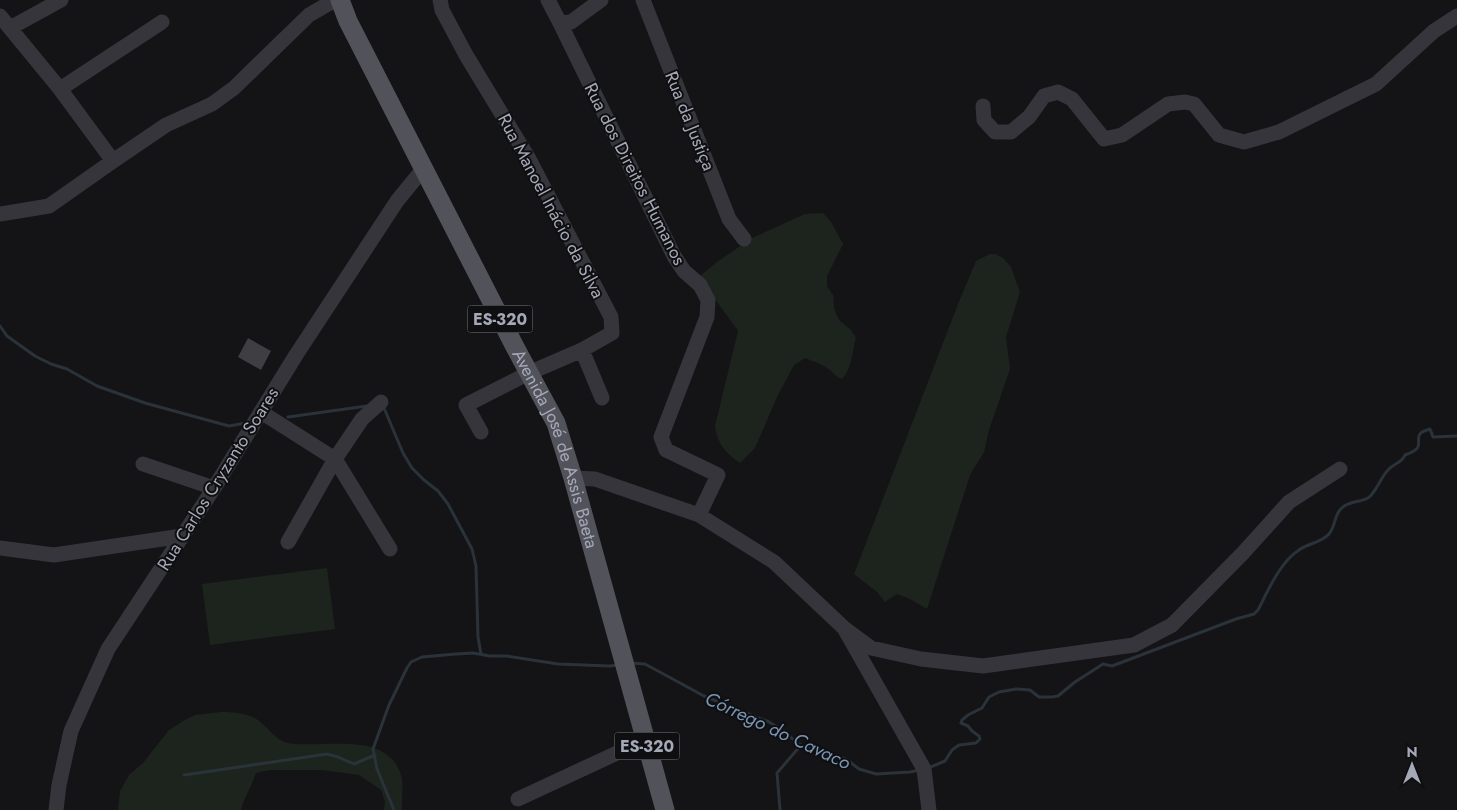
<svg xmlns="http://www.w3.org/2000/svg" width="1457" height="810" viewBox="0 0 1457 810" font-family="Jost,sans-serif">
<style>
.green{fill:#1c241d}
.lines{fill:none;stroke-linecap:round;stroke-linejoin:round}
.stream{stroke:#2a323a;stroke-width:3}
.building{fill:#3e3e43}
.minor{stroke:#35353b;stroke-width:15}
.major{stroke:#51525a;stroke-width:19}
.labels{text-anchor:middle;stroke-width:4;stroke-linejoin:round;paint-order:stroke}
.shield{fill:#0f0f11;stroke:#787b85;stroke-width:1}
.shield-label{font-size:16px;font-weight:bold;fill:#a5a9b7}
.street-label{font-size:18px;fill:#a5a9b7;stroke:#0f0f11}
.water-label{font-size:19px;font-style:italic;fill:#7a94b4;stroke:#0f0f11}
</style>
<rect width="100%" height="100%" fill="#141416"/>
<path class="green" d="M823,213L831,222L843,244L827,276V286L833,295L834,308L839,320L851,330L856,338C852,351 852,369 842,379C837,377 835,375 831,371C824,365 813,361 805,358L794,365L778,395L755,448L740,463C725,452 718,445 715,426L738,331L699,277L717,262L752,238L805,214Z
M990,254H995L1003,258L1011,267L1020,292L1006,337L1010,369L989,430L984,452L970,475L927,609L910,599L897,594L885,602L877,592L854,574L958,304L976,261Z
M327,568L335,629L210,645L202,584Z
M221,712C233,712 247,713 258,720C268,727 276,741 288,743C322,749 384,730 400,772C405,783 401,798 402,810H384L385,802L381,790L359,775L322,770H270L256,773C252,786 244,797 241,810H118L120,791L129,775L143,763L169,730L183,721L195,715Z"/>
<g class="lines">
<path class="stream" d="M0,326L7,336L35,356L51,364L67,369L97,386L145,403L229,426L246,423
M384,408L403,453L412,468L424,480L438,491L448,504L472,549L476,566L478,637L481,654
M288,417L367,406
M631,663L645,664L704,696L769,722L784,731L797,743L812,750L846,759L859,769L876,774L910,772L920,770
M928,768L945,761L952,750L959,745L976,743L980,739L979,736L972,731L968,726L961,723L962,720L968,715L982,708L989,697L999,692L1016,689L1030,690L1039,697H1052L1058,696L1075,682L1103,664L1112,666L1236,619L1254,614L1258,610C1268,591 1280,562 1299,550C1308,543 1321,543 1329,534C1336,526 1334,513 1343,507C1350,501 1361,502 1368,498C1375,494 1381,477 1388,470C1393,464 1402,463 1405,455C1429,447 1412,440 1422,432C1424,431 1427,430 1430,429L1433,437L1457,436
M184,775L327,754L338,757L354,764L375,755
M394,810L377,769L373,749L389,705L407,668L411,662L422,657L456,654L473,653L490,656H507L558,664L610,666L618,665
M780,810L777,773L801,745"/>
</g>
<path class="building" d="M248,338L271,351L261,370L238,357Z"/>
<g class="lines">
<path class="minor" d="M440,0L442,10L466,55L529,159L611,317L612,333L582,350L529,373L466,405L481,432
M548,0L560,23L571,22L601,0
M643,0L729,219L744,239
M0,16L60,89L113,161
M560,23L674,256L684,271L700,285L708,300L707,317L661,437L666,450L718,475L699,515
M10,28L61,0
M60,89L162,22
M983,106L984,120L995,132H1011L1029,117L1044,96L1058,92L1072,99L1104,139L1122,135L1168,104L1185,102L1194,104L1219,135L1244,142L1279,132L1376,84L1434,31L1457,16
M0,214L49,206L113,161L166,125L212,104L234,88L309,15L335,0
M582,350L602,398
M261,412L335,459L390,549
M143,464L214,488
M573,478L595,479L699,515L774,562L844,628L924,769L929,810
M288,542L335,459L362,419L381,402
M0,548L54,555L182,536
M844,628L871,648L921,659L983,666L1134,645L1172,625L1243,553L1289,502L1340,469
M518,799L645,740
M56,810L59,785L71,731L108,649L214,488L296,355L397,201L424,168"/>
<path class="major" id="s1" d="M340,0L348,21L515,347L556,423L573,478L665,810"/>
</g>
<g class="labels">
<g class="shield">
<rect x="467.5" y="305.5" width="65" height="27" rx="4"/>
<rect x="614.5" y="732.5" width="65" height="27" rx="4"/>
</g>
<g class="shield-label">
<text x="500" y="325">ES-320</text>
<text x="647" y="752">ES-320</text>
</g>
<g class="street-label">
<text transform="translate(690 121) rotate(68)" y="6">Rua da Justiça</text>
<text transform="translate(635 174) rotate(63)" y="6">Rua dos Direitos Humanos</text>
<text transform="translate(551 206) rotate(62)" y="6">Rua Manoel Inácio da Silva</text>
<text dy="6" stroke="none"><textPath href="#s1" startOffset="499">Avenida José de Assis Baeta</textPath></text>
<text transform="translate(218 479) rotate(-58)" y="6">Rua Carlos Cryzanto Soares</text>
</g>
<g class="water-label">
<text transform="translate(778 730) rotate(25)" y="7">Córrego do Cavaco</text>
</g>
</g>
<g transform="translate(1412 765)" stroke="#0f0f11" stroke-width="4" paint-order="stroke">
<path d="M0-4L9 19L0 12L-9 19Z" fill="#a5a9b7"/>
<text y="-8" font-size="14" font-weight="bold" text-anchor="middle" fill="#a5a9b7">N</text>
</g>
</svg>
